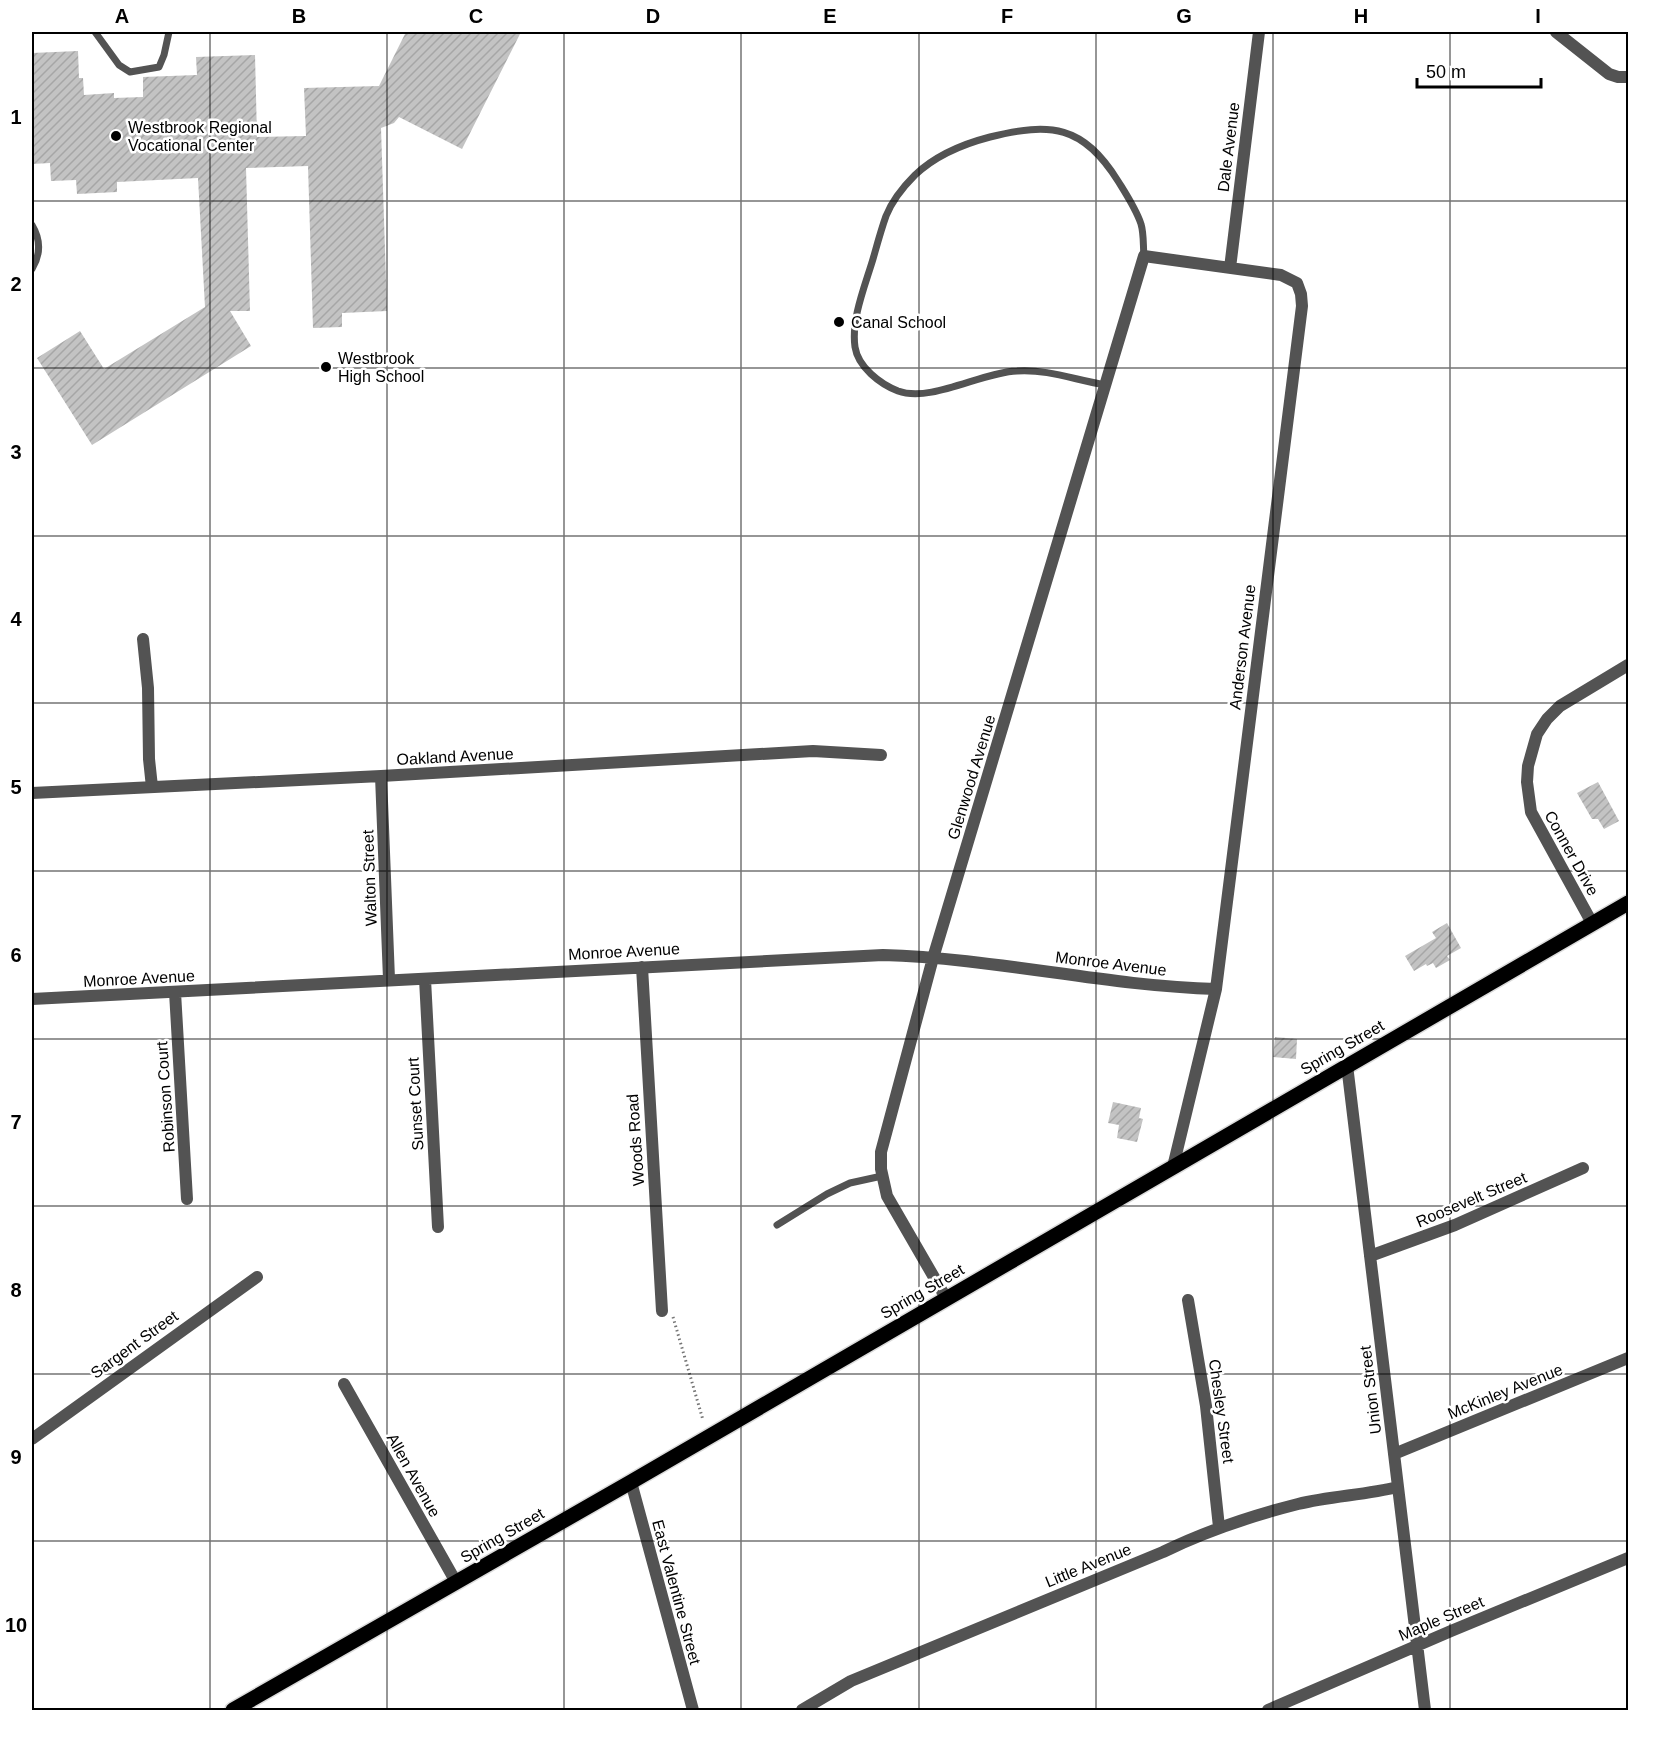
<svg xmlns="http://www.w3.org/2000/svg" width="1660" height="1742" viewBox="0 0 1660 1742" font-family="Arial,sans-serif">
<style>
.building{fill:url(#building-hatch)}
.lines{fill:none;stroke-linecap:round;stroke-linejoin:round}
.primary-casing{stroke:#dbdbdb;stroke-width:18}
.path{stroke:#757575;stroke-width:3;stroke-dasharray:1.5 3;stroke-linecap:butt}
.lane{stroke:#535353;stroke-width:7}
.street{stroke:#535353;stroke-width:12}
.primary{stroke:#000;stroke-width:15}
.grid{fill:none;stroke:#000;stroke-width:1.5;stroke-opacity:0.55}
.poi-dot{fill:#000;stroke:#fff;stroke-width:2}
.labels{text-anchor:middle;stroke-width:5;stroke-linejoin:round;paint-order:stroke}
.poi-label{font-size:16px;fill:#000;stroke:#fff;text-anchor:start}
.street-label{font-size:16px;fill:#000;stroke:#fff}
.neatline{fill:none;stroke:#000;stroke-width:2}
.grid-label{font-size:20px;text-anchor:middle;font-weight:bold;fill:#000}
</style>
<defs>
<pattern id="building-hatch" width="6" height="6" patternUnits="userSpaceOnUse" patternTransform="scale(1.5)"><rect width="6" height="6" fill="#c3c3c3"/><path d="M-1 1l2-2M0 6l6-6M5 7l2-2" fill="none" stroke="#a6a6a6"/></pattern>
</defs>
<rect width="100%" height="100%" fill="#fff"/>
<path class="building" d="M406,32H521L462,149L399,117L394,123L381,128L387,311L342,313V327L313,328L308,166L246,168L250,311H230L251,346L92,445L37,358L80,331L104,369L205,307L198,178L117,182V192L77,194L76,180L51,181L50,163L32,164V53L78,51L79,78H83L84,95L114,93V98L143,97V77L197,75L196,57L255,55L257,137L306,136L304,88L379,86Z
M1598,782L1619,821L1604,829L1598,819H1592L1577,793Z
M1447,923L1461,948L1447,956L1450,960L1436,968L1433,963L1427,966L1426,964L1414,971L1405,956L1436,938L1432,932Z
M1275,1037L1297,1039L1296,1059L1273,1057Z
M1113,1102L1141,1108L1139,1118L1143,1119L1137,1142L1117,1138L1119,1125L1108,1123Z"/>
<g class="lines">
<defs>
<path id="primary" d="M233,1710L631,1482L1628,903"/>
</defs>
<use href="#primary" class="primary-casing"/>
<path class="path" d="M673,1317L703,1420"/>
<path class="lane" d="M95,32L119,65L130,72L159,67L164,55L169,32
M32,225C41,240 41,254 32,269
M1106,385C1075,380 1048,369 1017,371C982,372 931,403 898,391C880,384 858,367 855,347C851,319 865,286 873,259C877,245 881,230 886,216C892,201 903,187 915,175C936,155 963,144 990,137C1051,122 1083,125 1118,181C1126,194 1136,209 1141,224C1144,234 1143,246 1144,256
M777,1225L827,1194L850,1183L882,1176"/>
<path class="street" d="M1556,32L1609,74L1618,77H1628
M1230,268L1259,32
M143,639L148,688L149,759L152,787
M381,776L389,979
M32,793L381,776L813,751L881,755
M1592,923L1531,812L1527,782L1528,766L1537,734L1547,719L1560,706L1628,665
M642,967L662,1311
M425,979L438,1227
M175,992L187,1199
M32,999L883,955C995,958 1105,986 1216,989
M1347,1065L1425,1710
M1370,1256L1455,1225L1583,1168
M946,1298L887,1196L881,1169V1152L933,958L1144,256L1281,275L1297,283L1301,294L1302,306L1216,989L1173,1167
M1188,1300L1206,1406L1219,1527
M344,1384L456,1582
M32,1439L257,1277
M1394,1454L1628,1358
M631,1482L693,1710
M802,1710L851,1681L1163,1552C1206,1531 1251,1516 1298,1504C1331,1496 1365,1495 1398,1487
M1268,1710L1451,1631L1628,1558"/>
<use href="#primary" class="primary"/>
</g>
<path class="grid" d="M210,32V1710M387,32V1710M564,32V1710M741,32V1710M919,32V1710M1096,32V1710M1273,32V1710M1450,32V1710M32,201H1628M32,368H1628M32,536H1628M32,703H1628M32,871H1628M32,1039H1628M32,1206H1628M32,1374H1628M32,1541H1628"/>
<g class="poi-dot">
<circle cx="116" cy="136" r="6"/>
<circle cx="839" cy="322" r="6"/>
<circle cx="326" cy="367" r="6"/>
</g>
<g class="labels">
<g class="poi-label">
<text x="128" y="133">Westbrook Regional<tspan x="128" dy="18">Vocational Center</tspan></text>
<text x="851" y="328">Canal School</text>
<text x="338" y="364">Westbrook<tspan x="338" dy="18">High School</tspan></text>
</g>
<g class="street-label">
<text transform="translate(1228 147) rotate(-83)" y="6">Dale Avenue</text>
<text transform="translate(1242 647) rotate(-83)" y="6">Anderson Avenue</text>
<text transform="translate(455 756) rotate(-3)" y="6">Oakland Avenue</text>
<text transform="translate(971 777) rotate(-73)" y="6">Glenwood Avenue</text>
<text transform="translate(1572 853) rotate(61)" y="6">Conner Drive</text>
<text transform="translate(369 878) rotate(-92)" y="6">Walton Street</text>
<text transform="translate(624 951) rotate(-3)" y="6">Monroe Avenue</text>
<text transform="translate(1111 963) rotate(7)" y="6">Monroe Avenue</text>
<text transform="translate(139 978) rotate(-3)" y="6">Monroe Avenue</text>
<text transform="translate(1342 1047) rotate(-30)" y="6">Spring Street</text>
<text transform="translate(165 1097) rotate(-94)" y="6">Robinson Court</text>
<text transform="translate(415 1104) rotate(-93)" y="6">Sunset Court</text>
<text transform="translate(635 1140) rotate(-94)" y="6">Woods Road</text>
<text transform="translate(1471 1199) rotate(-23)" y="6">Roosevelt Street</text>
<text transform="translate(922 1291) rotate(-30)" y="6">Spring Street</text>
<text transform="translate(134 1344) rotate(-36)" y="6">Sargent Street</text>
<text transform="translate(1370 1390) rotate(-97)" y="6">Union Street</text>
<text transform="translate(1505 1391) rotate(-22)" y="6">McKinley Avenue</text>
<text transform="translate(1222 1411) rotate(82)" y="6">Chesley Street</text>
<text transform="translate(414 1475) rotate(61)" y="6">Allen Avenue</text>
<text transform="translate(502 1535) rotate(-30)" y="6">Spring Street</text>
<text transform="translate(1088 1565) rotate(-22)" y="6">Little Avenue</text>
<text transform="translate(677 1592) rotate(75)" y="6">East Valentine Street</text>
<text transform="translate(1441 1618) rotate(-23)" y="6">Maple Street</text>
</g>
</g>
<rect width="1660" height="1742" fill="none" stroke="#ffffff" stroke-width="66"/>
<path d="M1417 78v9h124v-9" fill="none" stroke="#000000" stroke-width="3"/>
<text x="1426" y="78" font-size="18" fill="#000000" stroke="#ffffff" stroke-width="4.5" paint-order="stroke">50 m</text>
<rect x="33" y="33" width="1594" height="1676" class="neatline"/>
<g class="grid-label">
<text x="122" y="23">A</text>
<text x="299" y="23">B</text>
<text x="476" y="23">C</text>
<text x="653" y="23">D</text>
<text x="830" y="23">E</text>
<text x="1007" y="23">F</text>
<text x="1184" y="23">G</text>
<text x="1361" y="23">H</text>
<text x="1538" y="23">I</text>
<text x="16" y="124">1</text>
<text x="16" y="291">2</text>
<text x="16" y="459">3</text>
<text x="16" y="626">4</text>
<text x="16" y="794">5</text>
<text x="16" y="962">6</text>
<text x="16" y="1129">7</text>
<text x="16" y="1297">8</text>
<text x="16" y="1464">9</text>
<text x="16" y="1632">10</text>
</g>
</svg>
